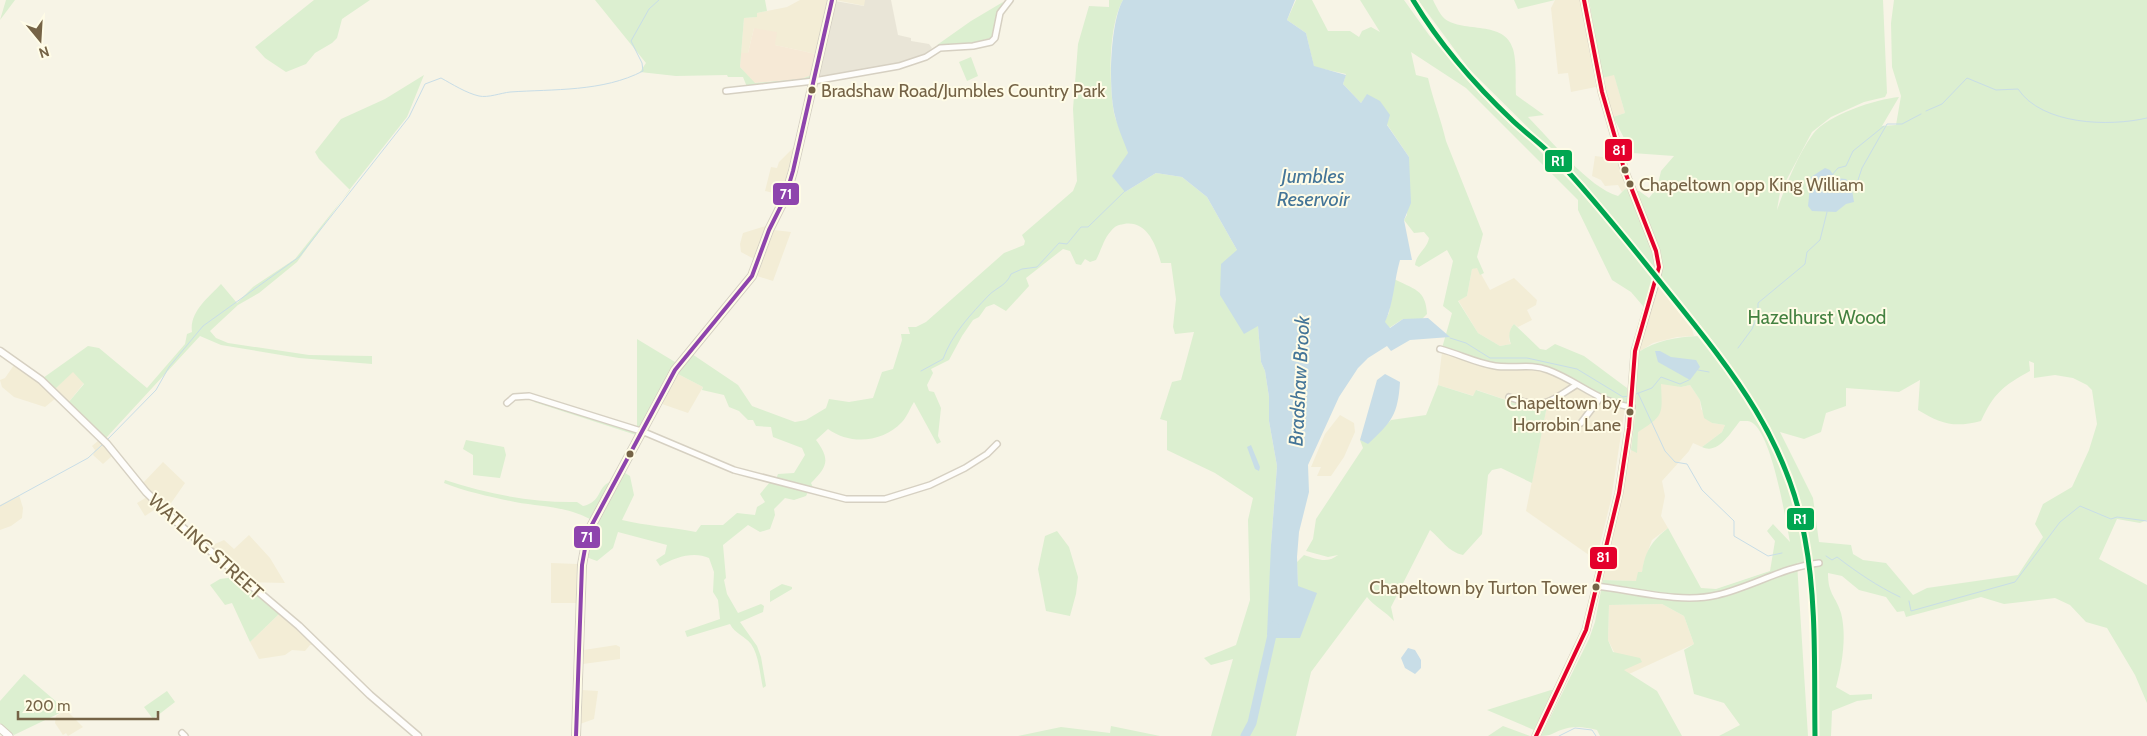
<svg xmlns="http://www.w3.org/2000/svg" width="2147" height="736" viewBox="0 0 2147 736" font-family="Cabin,sans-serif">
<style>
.residential{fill:#f3edd6}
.commercial{fill:#f6e9d6}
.industrial{fill:#e9e5d7}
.green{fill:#dcefd0;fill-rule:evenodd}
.water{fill:#c8dde7}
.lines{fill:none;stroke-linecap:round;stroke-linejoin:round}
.stream{stroke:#c8dde7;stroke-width:1}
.river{stroke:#c8dde7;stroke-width:9}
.minor-casing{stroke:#d6d0c2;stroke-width:8}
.tertiary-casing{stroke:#d6d0c2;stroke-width:9}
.secondary-casing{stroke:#d5cfc0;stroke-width:9}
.primary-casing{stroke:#d5d0c3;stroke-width:10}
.minor{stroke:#fefdfb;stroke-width:5}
.tertiary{stroke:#fefdfb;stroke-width:6}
.secondary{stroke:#fefdfb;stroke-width:7}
.primary{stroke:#f2f1e3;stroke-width:8}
.bus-1-casing{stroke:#fffce7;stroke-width:8}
.bus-2-casing{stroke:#fffce7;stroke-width:8}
.bus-1{stroke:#e4002b;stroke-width:4}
.bus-2{stroke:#8e44ad;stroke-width:4}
.rail-1-casing{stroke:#fffce7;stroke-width:9}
.rail-1{stroke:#00a651;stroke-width:5}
.bus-dot{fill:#756346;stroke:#fffce7;stroke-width:2}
.labels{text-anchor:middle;stroke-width:4;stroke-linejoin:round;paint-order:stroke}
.bus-label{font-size:18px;fill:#756346;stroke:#fffce7;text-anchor:start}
.park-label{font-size:19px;fill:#438140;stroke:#fffce7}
.street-label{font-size:19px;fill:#756346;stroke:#fffce7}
.water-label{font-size:20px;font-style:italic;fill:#447598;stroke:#fffce7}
.line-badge{stroke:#fffce7;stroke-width:2}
.badge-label{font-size:14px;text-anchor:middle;font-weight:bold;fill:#fff}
</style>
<rect width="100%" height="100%" fill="#f7f4e6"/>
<path class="residential" d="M800,0H827L816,54L775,45L754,28L748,53H741L744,18L756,17L757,13L787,7Z
M835,0H865V6Z
M1555,0H1580L1596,87L1571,92L1568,73L1558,74L1551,8Z
M1614,74L1625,113L1613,117L1602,78Z
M794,147L782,195L765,191L771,167L777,168L779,162Z
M1595,156L1618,159L1628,189H1625L1622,192L1618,185L1605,186L1601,180L1592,176Z
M766,226L754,259L741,252L740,244L743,233Z
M774,230L791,232L773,281L757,276Z
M1477,267L1490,290L1514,278L1537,300L1536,305L1527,310L1532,320L1518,327L1514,324L1511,328L1509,340L1511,344L1500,346L1478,333L1458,300L1467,296L1472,269Z
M1659,286L1690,323L1694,336L1677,337L1653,343L1637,353Z
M1442,352L1491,368H1533L1550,373L1586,394L1617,407L1625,408L1611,500L1596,560L1526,511L1547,406L1533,409L1477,390L1474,396L1438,385Z
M14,365L38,380L56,398L45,407L14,397L2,387L0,380L5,378Z
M73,371L84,383L68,403L54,390Z
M678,374L703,387L688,413L662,404Z
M1664,382L1681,387L1690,385L1700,400L1701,409L1712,423L1725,425L1722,432L1702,447L1693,443L1689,451L1662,481L1665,496L1661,516L1668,528L1652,540L1644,562L1642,572L1636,581L1603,580L1602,567L1631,450L1636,397Z
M1340,415L1354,423L1355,432L1344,457L1331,476H1317L1321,467H1311L1325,434Z
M99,440L112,456L103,464L93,455L95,450L92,446Z
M163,462L185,483L167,509L142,484Z
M19,495L23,508L22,518L11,526L0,530V505Z
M147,497L157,508L145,516L137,503Z
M249,535L270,558L285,583L248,582L208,547L224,540L234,549Z
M551,563L578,564L577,603H551Z
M1662,604L1684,616L1694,644L1629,674L1623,670L1608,640L1609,605Z
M279,614L314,645H310L305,651L292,650L285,655L259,659L250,642Z
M616,645L620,647V659L583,664L584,650Z
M582,690L598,691L594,719L580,724Z
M66,710L83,727L68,736L66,733L63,735L55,723L56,716Z"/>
<path class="commercial" d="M754,28L777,32L775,45L816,54L812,75L801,79L754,83L740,67L741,53H748Z"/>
<path class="industrial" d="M865,0H891L898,35L911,38V41L929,44L932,48L925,55L909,62L819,79L835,1L864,6Z"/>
<path class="green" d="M6,0H15L0,20Z
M314,0H370L342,19L337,38L332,43L315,53L306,64L286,72L265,58L255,47Z
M595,0H765L767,11L757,13V17L744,18L740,67L755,83L801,79L812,75L811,80L747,87L743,77H728L727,75L676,76L640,72L646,63Z
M1109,0H1123C1108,26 1109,84 1114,113C1117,127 1127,140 1128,153C1130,165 1126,180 1125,192L1156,173L1182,177L1207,197L1237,250L1258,326L1261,362L1265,371L1269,397V421L1277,466L1271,545L1298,586L1297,562L1304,555C1317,559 1327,564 1338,555L1328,557L1306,551L1313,539L1316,519L1363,448L1360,440L1368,443L1391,420L1426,415L1438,385L1473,396L1476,390L1533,409L1547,406L1532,483L1501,468L1492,470L1488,475L1482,534L1463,555C1448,552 1441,539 1430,530L1391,607L1394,621C1385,611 1374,606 1367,597L1311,672L1296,736H1211L1233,659L1211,665L1204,658L1236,645L1250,600L1248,520L1253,498L1215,473L1167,450V421L1160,419L1172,382L1181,380L1194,332L1175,334L1173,327L1176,299L1171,263H1161C1156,245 1147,220 1124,224C1118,225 1115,226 1111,231C1104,238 1101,251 1096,260L1090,262L1085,259L1081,265L1076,264L1070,251L1063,249L1026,278L1029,286L1006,311L994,304L986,307L979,317L973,320L962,336L949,360L931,369L933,373L927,385L929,391L934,392L941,408L938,436L941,442L937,444L914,402C910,408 907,417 902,422C882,443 850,445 828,429L816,440C831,460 827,467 811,483L814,490L776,479L778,474L794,473L805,455L802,448L773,437L771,427L756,426L753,420H748L739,411L729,407L724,395L702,390L703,387L678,374L692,354L738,385L752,406L795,422L806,420L826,408L829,399L849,402L873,398L882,372L893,369L902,340L901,334H910L908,327H916L926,322L1004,253L1024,245L1025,241L1022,235L1073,191L1077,181L1073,109L1078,44L1089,6L1109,7Z
M1296,0H1312L1328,31H1350L1359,37L1362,31L1371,27L1380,32L1360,0H1404L1429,35L1462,73L1585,196L1649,274L1652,267L1585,184L1469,69L1418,0H1433C1436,6 1440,15 1445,19C1463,33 1505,20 1513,49C1517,63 1515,81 1516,95L1544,115L1528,117C1550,139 1589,188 1618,196L1625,189L1639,191L1649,198L1657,188L1661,171L1674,156L1632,153L1613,117L1625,113L1614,75L1602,78L1589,0H1883L1887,93L1885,97L1864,102L1831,117L1812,132L1780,192L1777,210C1786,185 1797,156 1813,134C1827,115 1876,99 1899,97L1882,126L1896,125L1901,96L1892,67L1891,23L1894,0H2147V520L2140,523L2117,519L2099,559L2147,585V703L2135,675L2107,628L2086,622L2070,605L2055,598L2004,604L1981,597L1906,617L1904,611L1897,612L1886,597L1859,590L1842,576L1828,573C1828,595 1836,596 1841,613C1847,636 1842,665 1836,687L1850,695L1872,694V699L1857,701L1832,711L1831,736H1817L1815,602L1812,565L1818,561L1810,562C1804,528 1797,494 1785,462C1758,395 1713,340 1668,285L1659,286L1649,313L1631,292L1612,280L1578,210V200L1466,88L1411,52L1416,75L1428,78C1433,100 1441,119 1446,141L1483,234L1477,257L1484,273L1480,275L1477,268L1472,269L1467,296L1458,301L1478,333L1500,346L1511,344C1508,337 1509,329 1514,324L1540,349L1546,350L1555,344L1584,356L1627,388V403C1597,403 1567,370 1536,364C1524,362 1510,365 1497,364C1478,362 1460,355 1442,348L1452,313L1443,306L1453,261L1447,250L1419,267L1415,265C1416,254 1427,249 1429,238L1424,232L1414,233L1404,220L1407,215L1409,157L1367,95L1361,103L1343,84L1346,74L1314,67L1306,33L1287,20ZM2029,361L2034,363V378L2055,375L2073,378L2087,385L2092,390L2097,424L2089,450L2072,487L2043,504L2035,524L2043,537L2018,575L1927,588L1913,595L1886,563L1863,560L1853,554L1851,545L1819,542L1813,498L1780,432L1804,439L1821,432L1826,413L1846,406V388L1899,392L1920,380L1918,410C1941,424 1954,428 1981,421C1994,393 2003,386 2030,371Z
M1514,0H1555L1518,9Z
M1003,2L991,38L968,44L937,45L971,21Z
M971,57L978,76L967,81L959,62Z
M424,75L407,117L350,189L297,262L259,293L238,305L210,331L216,338L228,343L309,355L372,356V364L299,358L221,345L200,336L106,438L68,403L84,384L73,372L54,390L43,378L88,346L99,348L147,388L185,344L187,334L192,332C189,312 209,297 221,284L237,303L253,287L295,259L350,190L319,159L315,152L341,119L385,99Z
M1394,279C1413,289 1426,289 1427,314L1422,319H1403L1389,328L1384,322L1389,313Z
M1699,336C1719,361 1739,386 1756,413C1783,458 1797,511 1805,562L1797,563L1808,736H1719L1740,725L1724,703L1694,694L1684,650L1694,644L1684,616L1662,604L1609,605L1608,640L1613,652L1640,658L1642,662L1624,670L1657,691L1682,736H1600L1597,730C1585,727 1573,725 1561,730C1553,733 1550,736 1541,736L1589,639L1595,622L1603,580L1636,581L1638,572H1642C1645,551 1652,541 1668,528L1701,588L1716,589L1770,571L1775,541L1767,531L1773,524L1790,542C1785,516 1773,441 1754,424C1750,420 1746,421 1740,421C1731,432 1718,455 1702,447L1722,432L1725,425L1712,423L1704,418L1700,400L1690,385L1681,387L1661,384C1662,414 1665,415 1638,432L1637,453L1631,450L1636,411L1637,353C1657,340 1676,337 1699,336Z
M637,339L675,362L640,428L637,426Z
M535,399L638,432L636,435L534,402Z
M466,440L504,447L506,455L500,478L473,475V455L463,449Z
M625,473L630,476L634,495L622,520C647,526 670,527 696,532L701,525H723L737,513L755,515L757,507L765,502L760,494L770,482L808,492L806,496L794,500L785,498L774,509L775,515L770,529L760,532L748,525L723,545L726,578L724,580L727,594L738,613L761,604L764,606L763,612L740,622L757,646L761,657L766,686L763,688C760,675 759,655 751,644C745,636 735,634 730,624L687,637L685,631L720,619L718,600L713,592L714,572L709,558C694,551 675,557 660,566L656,560L665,554L667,545L618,532L613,548L597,561L586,557L591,535Z
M445,480C488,494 532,503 577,502L583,506C602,502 597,487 610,482L590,519C565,506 542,507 515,502C491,497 467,492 444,483Z
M1057,531L1069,547L1078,577L1076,594L1070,616L1046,611L1038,569L1045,536Z
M235,577L279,614L250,642L232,603L225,605L210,585L220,579Z
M782,584L792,587V589L770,602V591Z
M24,674L66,710L14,735L0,723V701Z
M1551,690H1554L1534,730L1487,710Z
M167,691L175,702L153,719L144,707Z
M1111,726L1160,736H1018L1061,727L1110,733Z
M1503,726L1530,736H1488Z"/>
<path class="water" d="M1123,0H1295L1287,20L1306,33L1314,66L1346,75L1343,84L1361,103L1367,94L1380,101L1390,115L1387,125L1409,157L1411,203L1404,220L1412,260H1400C1394,280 1394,303 1385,322L1390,328L1403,319L1428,318L1450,337L1410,340L1391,351L1387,346L1368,358L1358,368L1339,397L1308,465L1309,492L1299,532L1297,557L1298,586L1317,593L1300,638H1276L1267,635L1271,545L1277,466L1269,421V397L1265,371L1261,362L1258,326L1244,334L1220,295L1221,264L1237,250L1207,197L1182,177L1156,173L1125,192L1112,176L1128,153C1124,141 1118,129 1115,116C1108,91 1110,22 1123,0Z
M1825,168L1830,170C1833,176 1839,179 1846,179L1851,184L1854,202L1846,204L1836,212L1812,211L1808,206L1811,177Z
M1655,351H1660L1671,357L1696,360L1700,367L1690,380L1658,362Z
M1385,374L1400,382C1398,414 1392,422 1368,444L1360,440L1377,380Z
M1251,445L1260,467L1259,471L1255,469L1247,447Z
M1408,648L1415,650L1421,660V668L1415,674L1405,668L1401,658Z"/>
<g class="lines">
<path class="stream" d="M1926,111L1942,104L1967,78L1996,90L2018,89C2042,125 2109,127 2147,118
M1832,175L1838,168L1846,166L1853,151L1884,126
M1850,184L1857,183L1862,168L1887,124H1902L1921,114
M1450,338L1466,343L1490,358H1527L1577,369L1623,397L1628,396
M1738,348L1752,329L1758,315V303L1805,264L1807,252L1820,240L1827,212
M1698,370L1709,372
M921,371L943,359C952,334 971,314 989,295C996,288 1007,285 1011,274L1022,269L1037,267L1059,243L1067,244L1081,227H1088L1125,191
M1638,393L1665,451L1675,462L1687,464L1702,490L1734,521V536L1768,556L1782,553
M1636,394L1652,388L1661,377L1680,384L1689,380
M108,439L156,390L169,367L203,326L299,257L409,117L425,84L441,78C452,84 466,93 479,96C488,98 501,93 510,92C553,89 603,92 643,71L642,63L631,41L649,9L659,0
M0,506L88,458L102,445
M1826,556L1832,560L1837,557C1858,573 1877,586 1900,597
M1909,601L1911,611L2015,582L2060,522L2080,506L2111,519L2117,517L2147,521
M1559,736L1575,728L1592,730L1596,736"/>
<path class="river" d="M1245,736L1252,723L1274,626"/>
<defs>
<path id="minor" d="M726,91L814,81L899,66L926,57L940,48L973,46L991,42L995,38L1000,13L1010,0
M1440,349C1459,354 1476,363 1495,366C1513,369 1530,363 1548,370C1578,381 1599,403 1632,407
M1509,397C1543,410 1546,404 1576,385
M507,403L514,397L529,396L644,432L734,470L846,499H885L930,485L965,468L987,454L997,444
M1581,423L1600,398
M1596,586C1632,590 1681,604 1717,595C1752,587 1783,567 1819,563
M182,733L185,736"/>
<path id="tertiary" d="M0,351L41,380L107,444L146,492L182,527L299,626L370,695L418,736"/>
<path id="secondary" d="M1584,0L1602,92L1625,172L1656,251L1659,267L1657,276
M0,728L9,736
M1536,736L1586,630L1619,493L1629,428L1635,351L1656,280"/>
<path id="primary" d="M576,736L582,565L588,532L675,370L752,276L769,230L785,198L793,171L832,0"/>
</defs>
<use href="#minor" class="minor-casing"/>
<use href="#tertiary" class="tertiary-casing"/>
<use href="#secondary" class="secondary-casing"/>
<use href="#primary" class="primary-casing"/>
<use href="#minor" class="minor"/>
<use href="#tertiary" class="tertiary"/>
<use href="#secondary" class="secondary"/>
<use href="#primary" class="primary"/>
<defs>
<path id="bus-1" d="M1536,736L1586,630L1619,493L1629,428L1635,351L1659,267L1656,251L1625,172L1602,92L1584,0"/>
<path id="bus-2" d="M576,736L582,565L588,532L675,370L752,276L769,230L785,198L793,171L832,0"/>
</defs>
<use href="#bus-1" class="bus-1-casing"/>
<use href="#bus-2" class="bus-2-casing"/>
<use href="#bus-1" class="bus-1"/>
<use href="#bus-2" class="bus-2"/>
<defs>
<path id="rail-1" d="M1413,0C1440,45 1475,85 1513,121C1528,135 1545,147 1559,162C1595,200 1628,242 1661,283C1725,363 1787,434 1805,539C1817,603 1814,671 1815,736"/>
</defs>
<use href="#rail-1" class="rail-1-casing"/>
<use href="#rail-1" class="rail-1"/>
</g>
<g class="bus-dot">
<circle cx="812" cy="90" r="4.5"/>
<circle cx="1625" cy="170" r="4.5"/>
<circle cx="1630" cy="184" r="4.5"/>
<circle cx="1630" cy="412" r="4.5"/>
<circle cx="630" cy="454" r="4.5"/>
<circle cx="1596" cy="587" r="4.5"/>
</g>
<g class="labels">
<g class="bus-label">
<text x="821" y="97">Bradshaw Road/Jumbles Country Park</text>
<text x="1639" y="191">Chapeltown opp King William</text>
<text x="1621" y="409" text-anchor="end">Chapeltown by<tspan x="1621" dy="22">Horrobin Lane</tspan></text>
<text x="1587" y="594" text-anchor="end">Chapeltown by Turton Tower</text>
</g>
<g class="park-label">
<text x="1817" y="324">Hazelhurst Wood</text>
</g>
<g class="street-label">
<text transform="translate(206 546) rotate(42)" y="7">WATLING STREET</text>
</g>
<g class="water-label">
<text x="1313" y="183">Jumbles<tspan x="1313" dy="23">Reservoir</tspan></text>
<text transform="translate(1299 381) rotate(-87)" y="7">Bradshaw Brook</text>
</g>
</g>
<g class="line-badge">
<rect x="1604" y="138" width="29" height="24" rx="5" fill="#e4002b"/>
<rect x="1544" y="149" width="29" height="24" rx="5" fill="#00a651"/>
<rect x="772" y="182" width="28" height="24" rx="5" fill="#8e44ad"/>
<rect x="1786" y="507" width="29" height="24" rx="5" fill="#00a651"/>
<rect x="573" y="525" width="28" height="24" rx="5" fill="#8e44ad"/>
<rect x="1589" y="546" width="29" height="24" rx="5" fill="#e4002b"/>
</g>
<g class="badge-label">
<text x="1619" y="155">81</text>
<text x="1558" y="166">R1</text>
<text x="786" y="199">71</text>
<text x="1800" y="524">R1</text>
<text x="587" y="542">71</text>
<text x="1603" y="562">81</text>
</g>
<g transform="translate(40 40) rotate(162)" stroke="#fffce7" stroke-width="4" paint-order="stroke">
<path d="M0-4L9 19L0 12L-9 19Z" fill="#756346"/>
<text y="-8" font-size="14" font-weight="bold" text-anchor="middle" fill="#756346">N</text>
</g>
<path d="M18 711v8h140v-8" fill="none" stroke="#756346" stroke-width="2.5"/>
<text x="25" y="711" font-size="15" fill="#756346" stroke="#fffce7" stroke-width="4" paint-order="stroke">200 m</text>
</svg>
